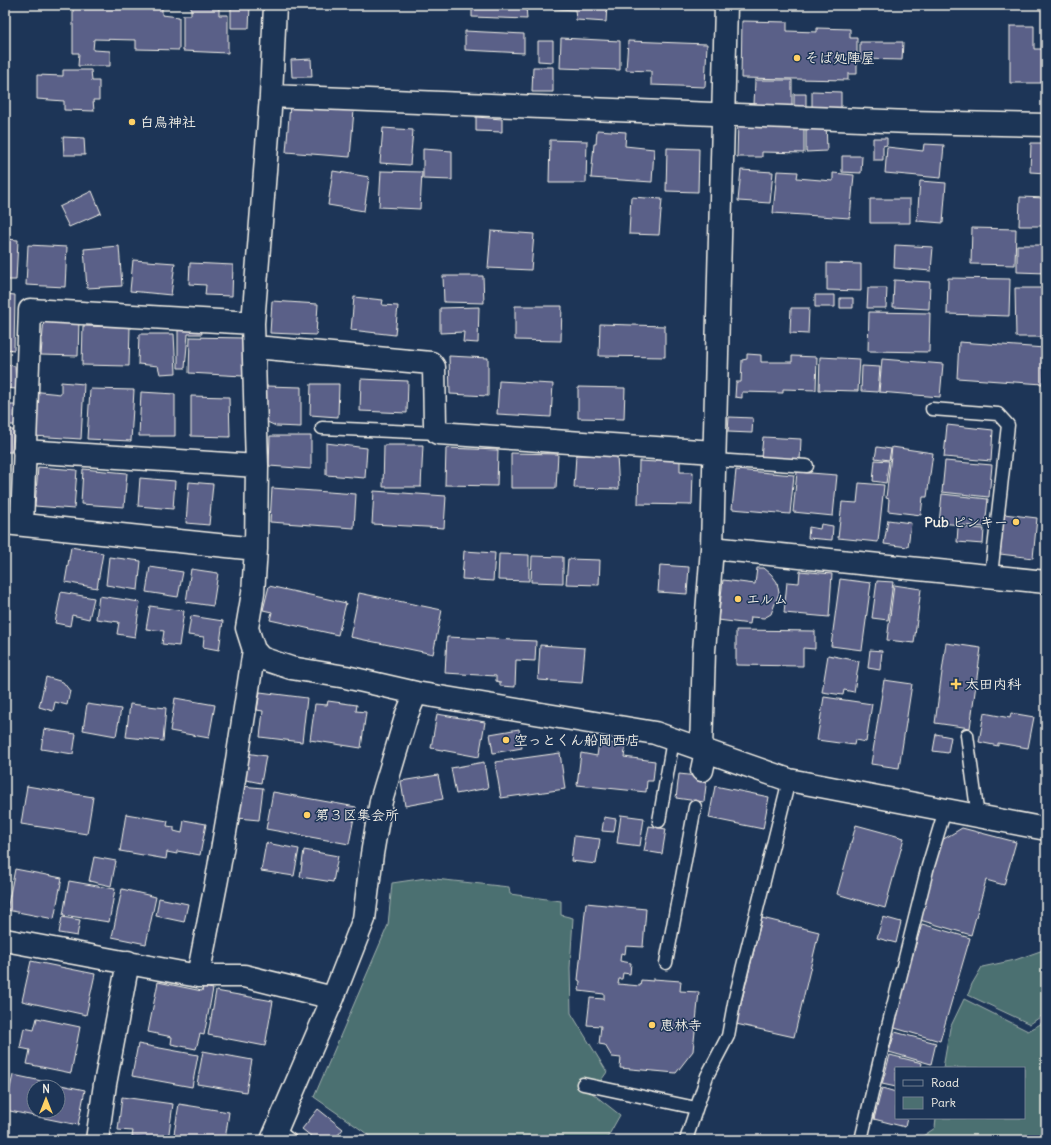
<svg xmlns="http://www.w3.org/2000/svg" width="1051" height="1145" viewBox="0 0 1051 1145" font-family="Delius,'Klee One',sans-serif">
<style>
.green{fill:#4b6f71;stroke:#a0b0ac}
.building{fill:#5a6188;stroke:#f4f1e8;fill-rule:evenodd}
.lines{fill:none;stroke-linecap:round;stroke-linejoin:round}
.lane-casing{stroke:#f4f1e8;stroke-width:15}
.street-casing{stroke:#f4f1e8;stroke-width:25}
.lane{stroke:#1d3557;stroke-width:12}
.street{stroke:#1d3557;stroke-width:22}
.poi-dot{fill:#ffd166;stroke:#1d3557;stroke-width:1.5}
.labels{text-anchor:middle;stroke-width:3;stroke-linejoin:round;paint-order:stroke}
.poi-label{font-size:14px;font-weight:bold;fill:#f4f1e8;stroke:#1d3557;text-anchor:start}
</style>
<rect width="100%" height="100%" fill="#1d3557"/>
<filter id="ink" filterUnits="userSpaceOnUse"><feTurbulence type="fractalNoise" baseFrequency=".025" numOctaves="2"/><feDisplacementMap in="SourceGraphic" scale="8" xChannelSelector="R" yChannelSelector="G"/><feConvolveMatrix kernelMatrix="1 2 1 2 8 2 1 2 1" color-interpolation-filters="sRGB"/></filter>
<g filter="url(#ink)">
<path class="green" d="M426,878L509,887L510,894L561,901V915L573,918L570,968L571,1013L607,1072L592,1093L620,1115L606,1140H374L363,1131L314,1097L388,925L392,883Z
M1046,949V1013L1030,1024L968,995L972,984L982,967L1015,960Z
M964,999L1028,1031L1046,1021V1140H917L935,1128L936,1118H1024V1068H943L950,1028Z"/>
<path class="building" d="M150,5H162V15L179,17V50L136,49V40L94,39L93,50L110,51V66H78L79,53H73V7L150,8Z
M191,5H219V15H228V53L183,51V15H191Z
M231,5H250L249,28H231Z
M472,5H526L527,19L472,17Z
M542,5H607L606,22L576,20L575,10L542,8Z
M742,21L787,22V31L817,32V28L850,29V38H857V74H848V80L741,78Z
M1010,26H1034V49H1046V83H1010Z
M465,31L524,34V53L465,50Z
M561,38L620,41V70L560,68Z
M538,41H553V62L538,61Z
M628,41L707,44L705,87L651,85V71L626,70Z
M860,42H903L902,60L860,59Z
M311,59L312,77H292L291,60Z
M533,67H553V92H532Z
M63,70H91L92,81H99V100H93L94,111L64,110V101L37,99V75L63,76Z
M755,80H792V106L754,105Z
M812,91L841,92V110H812Z
M794,94H806V109H794Z
M290,105L354,110L350,157L286,152Z
M476,117L502,119V132L476,131Z
M826,119L827,151L806,152V120Z
M738,120H804V153L762,152V157H737Z
M383,128L413,130L410,165L380,163Z
M597,130L626,132L625,146L654,149L652,182L591,178L594,144H596Z
M63,137L84,138L85,155H64Z
M873,138H887V145L883,146V160H873Z
M550,140L587,141L586,183H549Z
M1031,143H1046V173L1030,172Z
M924,144L944,145L941,178L885,173L887,147L923,151Z
M667,148L699,149L698,192L666,191Z
M423,149L452,151V180L423,179Z
M842,156H862L861,173L842,172Z
M741,170L773,172L770,203L738,201Z
M333,171L369,177L364,211L328,205Z
M381,171L422,172L420,209L379,207Z
M777,171L798,172L797,178L833,181V173L854,175L850,218L773,213Z
M920,181L946,183L943,223L917,221Z
M92,191L101,213L69,227L59,207Z
M631,197L662,199L659,235L629,234Z
M1020,197L1046,198V226H1019Z
M870,199H910V223H870Z
M972,228L1016,229L1015,265L971,264Z
M491,231L534,234L531,270L488,268Z
M5,239L18,240L16,280H5Z
M28,245L67,247L65,287L26,285Z
M895,245L933,247L931,271L894,268Z
M1017,245H1046V273L1017,272Z
M119,246L122,286L87,288L84,249Z
M133,260L175,263L171,295L130,291Z
M190,263L233,265L232,296L205,295L206,285L189,284Z
M827,263L861,264V291L827,290Z
M443,276H483L484,303L444,302Z
M948,278L1010,279L1009,316L947,314Z
M894,280L930,282L929,309L893,307Z
M868,288H887L886,308H867Z
M1015,288H1046V337H1016Z
M5,294L15,295L14,350L5,349Z
M815,295H835V307H815Z
M354,297L383,300L382,305L398,306L395,335L351,330Z
M840,298H853V308H840Z
M272,301L318,304L316,335L270,333Z
M515,306H562L561,341L515,340Z
M479,307L478,343L463,342L464,332L440,333V308Z
M791,308H809L808,334L790,333Z
M869,312L930,313L929,352L868,351Z
M44,318L79,320L78,356L41,355Z
M600,324L665,326V357L599,356Z
M83,326L130,327L129,366L82,365Z
M178,328L201,329L202,334H188L185,368H178Z
M139,334H174L176,373L160,374L158,366L138,364Z
M190,337L243,338V376L189,373Z
M959,342L1045,348L1043,384L957,378Z
M747,354L761,355V362H792V356L817,357L816,390L783,389V393L742,392V398L735,397L736,382H741L742,360L747,359Z
M449,356L488,358V396L450,394Z
M820,357L860,359L858,391L819,390Z
M882,359L943,364L940,397L879,392Z
M5,365L15,366L16,389L5,388Z
M862,366L880,367L878,392L861,391Z
M361,379L408,381L407,413L360,411Z
M499,381L553,384L551,417L497,414Z
M61,382L84,384L81,439L33,436L31,391L61,394Z
M311,384H339L338,417L310,415Z
M266,386L301,387V427L276,426L265,421Z
M578,387L625,388L624,419L578,418Z
M90,389L134,390L131,441L87,439Z
M141,392L175,394V436H139Z
M191,396L229,397L230,437L191,436Z
M5,405H17L14,425H5Z
M729,417L753,418L752,433L728,432Z
M947,425L993,430L991,461L944,457Z
M5,429L13,430L12,452H5Z
M270,436H311V469L269,466Z
M763,437L801,439L800,461L761,458Z
M326,443L367,448L365,478L326,475Z
M384,445H423L421,487H383Z
M877,447L891,449L889,460L875,458Z
M892,447L933,453L927,497H923L921,515L888,511L889,499L886,498Z
M446,448L498,450L497,486L445,485Z
M511,453L558,454L556,488H511Z
M576,455L617,456L619,489L574,488Z
M656,456H668V460L680,461V472H693L692,505L638,504L639,461L656,462Z
M875,460L889,461L886,483L873,481Z
M945,461L992,465L989,497L942,492Z
M38,467L77,470L74,509L35,506Z
M83,469L127,473L124,507L81,504Z
M736,470L794,475L790,514L732,509Z
M797,472L837,475L833,516L793,512Z
M140,478L175,481L173,509L138,506Z
M189,482L213,484L209,525L186,523Z
M859,483L884,485L878,542L838,538L842,502L857,503Z
M272,488L356,494L354,528L270,522Z
M374,491L446,496L444,528L372,524Z
M942,494L988,499L985,527L939,523Z
M1004,514L1037,518L1033,558L1000,554Z
M888,520L911,523L908,547L884,544Z
M821,524L833,526L832,540L808,538L809,527L820,529Z
M958,527L984,529L983,544L957,542Z
M1045,540H1046V562H1044Z
M71,547L103,553L97,588L65,582Z
M464,551L495,553L493,581L462,579Z
M499,554L529,555V581L498,580Z
M532,556L563,557V583L531,582Z
M109,557L141,561L138,590L106,585Z
M568,559L600,560L599,585L566,584Z
M660,565L689,567L687,594L658,592Z
M150,567L183,572L178,597L146,592Z
M757,568H764L771,574L777,582L779,593L771,614L764,618L751,617L750,624L718,620L723,580L755,584Z
M191,569L218,573L213,606L186,602Z
M800,571L832,574L829,617L784,613L787,582L799,583Z
M840,579L871,583L862,650L831,646Z
M877,581L893,582L888,620L872,618Z
M894,585L921,589L914,643L887,640Z
M269,586L346,603L338,635L270,620L272,612L263,610Z
M61,592L94,598L89,619L72,615L70,626L55,623Z
M359,593L442,610L433,654L350,637Z
M99,596L140,602L135,637L117,634L119,622L96,619Z
M150,606L184,611L179,646L162,644L164,631L146,629Z
M191,616L223,621L219,650L203,647L204,637L188,635Z
M736,630L815,631V649L803,648V666L736,665Z
M447,637L536,641L535,661L516,660L515,687L500,686V682L496,681V676L445,673Z
M946,643L981,648L970,728L935,723Z
M540,645L585,648L582,683L538,680Z
M870,650L882,651L880,670L868,668Z
M828,655L859,661L854,692L844,690L843,695L822,692Z
M46,677L63,682L70,691L67,705L55,702L53,711L39,707Z
M884,680L912,684L899,768L871,764Z
M1046,680V693L1043,692Z
M260,692L307,698L302,742L260,737L263,711L257,710Z
M824,697L872,704L866,742L855,740L854,745L817,740Z
M175,698L215,705L209,738L170,731Z
M328,701L357,705L356,711L366,712L361,748L310,740L315,704L327,705Z
M87,704L121,709L116,736L83,730Z
M130,704L166,708L163,741L126,737Z
M984,713L1010,718L1011,713L1034,717L1028,748L998,743V746L979,742Z
M437,714L485,722L479,757L431,748Z
M44,729L76,734L73,754L41,749Z
M519,729L522,748L493,753L490,734Z
M936,734L951,737L948,753L933,751Z
M599,742L626,745L624,757L655,761L653,781H647L646,792L577,785L581,753L597,756Z
M246,753L266,756L261,783L241,779Z
M560,753L565,789L501,798L495,762Z
M484,762L488,788L456,794L451,768Z
M679,774L707,777L704,802L676,798Z
M438,775L443,799L405,806L401,781Z
M27,786L93,797L87,834L21,824Z
M241,786L263,788L259,820L237,818Z
M715,786L769,797L763,829L709,818Z
M273,792L356,807L349,844L266,829Z
M126,814L168,821L167,826L174,827V831L182,833L184,820L206,824L200,855L177,851V854L167,852L166,859L120,851Z
M621,815L644,818L640,846L617,843Z
M604,817L616,819L614,832L602,831Z
M856,825L904,838L885,908L837,894Z
M649,826L666,829L662,854L644,851Z
M962,828L1016,842L1004,885L986,880L971,935L920,920L942,840Z
M574,836L600,839L596,864L571,861Z
M266,843L299,849L294,876L261,871Z
M304,850L338,856L333,882L300,877Z
M94,857L116,861L111,886L89,881Z
M15,869L62,878L54,919L7,910Z
M69,881L115,889L109,922L63,915Z
M122,889L156,897L146,944L112,937Z
M159,898L188,904L184,922L156,916Z
M586,903L646,909L643,947L626,946L625,954L621,953L620,961L631,963L630,974L623,973L622,979H619L618,984L640,986L641,980L653,981V979L681,981L680,991L699,992L693,1051L676,1073L620,1068L621,1058L612,1057L605,1045L599,1044L601,1026L587,1025L590,998L604,999V994L579,991L580,981L578,980Z
M62,917L80,920L77,936L59,933Z
M883,917L901,922L896,943L877,938Z
M762,918L819,932L794,1037L736,1024Z
M922,924L970,938L940,1041L891,1027Z
M31,961L95,974L86,1015L22,1001Z
M158,982L202,991L203,987L213,989L204,1035L200,1034L196,1049L171,1044L172,1037L148,1032Z
M216,991L273,1001L265,1046L208,1035Z
M37,1018L80,1027L71,1073L27,1064L30,1050L20,1048L24,1028L34,1030Z
M895,1032L936,1043L931,1064L889,1052Z
M138,1044L198,1055L192,1087L132,1076Z
M203,1051L252,1060L246,1092L197,1084Z
M890,1055L922,1063L921,1068H896V1087L882,1084Z
M13,1075L85,1090L78,1125L5,1110ZM34,1087H58V1111H34Z
M882,1088L896,1092V1118H907L905,1127L874,1119Z
M122,1097L173,1104L168,1140H155L132,1137L133,1131L118,1130Z
M179,1104L229,1112L225,1140H173Z
M318,1109L343,1129L334,1140H316L302,1129Z"/>
<g class="lines">
<defs>
<path id="lane" d="M932,409L998,414L1008,425L991,575
M322,428L438,433
M714,460L807,466
M967,735L978,817
M659,821L673,740
M666,963L695,807
M583,1084L696,1108
M277,1130L290,1140
M686,1140L707,1076L728,1036L735,998L789,780
M861,1140L883,1046L928,866L945,810"/>
<path id="street" d="M275,5L271,96L253,323L257,466L256,549L253,593L247,628L254,650L261,658L291,668L346,677L416,693L655,733L789,780L1046,829
M271,96L910,122L1046,125
M255,347L431,363L434,367L435,425L438,433L714,452
M24,451L257,466
M5,523L256,549
M22,524L30,310L253,323
M712,548L1046,582
M701,749L704,651L712,548L726,5
M702,770L706,751
M5,940L198,976H244L333,998
M198,976L217,879L233,786L254,650
M97,1140L105,1084L128,962
M272,1140L333,998L364,919L372,854L381,801L407,714L416,693"/>
</defs>
<use href="#lane" class="lane-casing"/>
<use href="#street" class="street-casing"/>
<use href="#lane" class="lane"/>
<use href="#street" class="street"/>
</g>
</g>
<g class="poi-dot">
<circle cx="797" cy="58" r="4"/>
<circle cx="132" cy="122" r="4"/>
<circle cx="1016" cy="522" r="4"/>
<circle cx="738" cy="599" r="4"/>
<path d="M954 678h4v4h4v4h-4v4h-4v-4h-4v-4h4z"/>
<circle cx="506" cy="740" r="4"/>
<circle cx="307" cy="815" r="4"/>
<circle cx="652" cy="1025" r="4"/>
</g>
<g class="labels">
<g class="poi-label">
<text x="805" y="63">そば処陣屋</text>
<text x="140" y="127">白鳥神社</text>
<text x="1008" y="527" text-anchor="end">Pub ピンキー</text>
<text x="746" y="604">エルム</text>
<text x="965" y="689">太田内科</text>
<text x="514" y="745">空っとくん船岡西店</text>
<text x="315" y="820">第３区集会所</text>
<text x="660" y="1030">恵林寺</text>
</g>
</g>
<rect width="1051" height="1145" fill="none" stroke="#1d3557" stroke-width="20"/>
<rect x="10" y="10" width="1031" height="1125" fill="none" stroke="#f4f1e8" stroke-width="1.5" filter="url(#ink)"/>
<rect x="895" y="1067" width="130" height="52" fill="#1d3557" stroke="#738091"/>
<rect x="903" y="1080" width="20" height="6" fill="#1d3557" stroke="#738091"/>
<text x="931" y="1087" font-size="12" fill="#f4f1e8">Road</text>
<rect x="903" y="1097" width="20" height="12" fill="#4b6f71" stroke="#738091"/>
<text x="931" y="1107" font-size="12" fill="#f4f1e8">Park</text>
<g transform="translate(46 1099)"><circle r="19" fill="#1d3557" stroke="#738091"/>
<path d="M0-3L7 15L0 10L-7 15Z" fill="#ffd166"/>
<text y="-6" font-size="11" font-weight="bold" text-anchor="middle" fill="#f4f1e8">N</text>
</g>
</svg>
